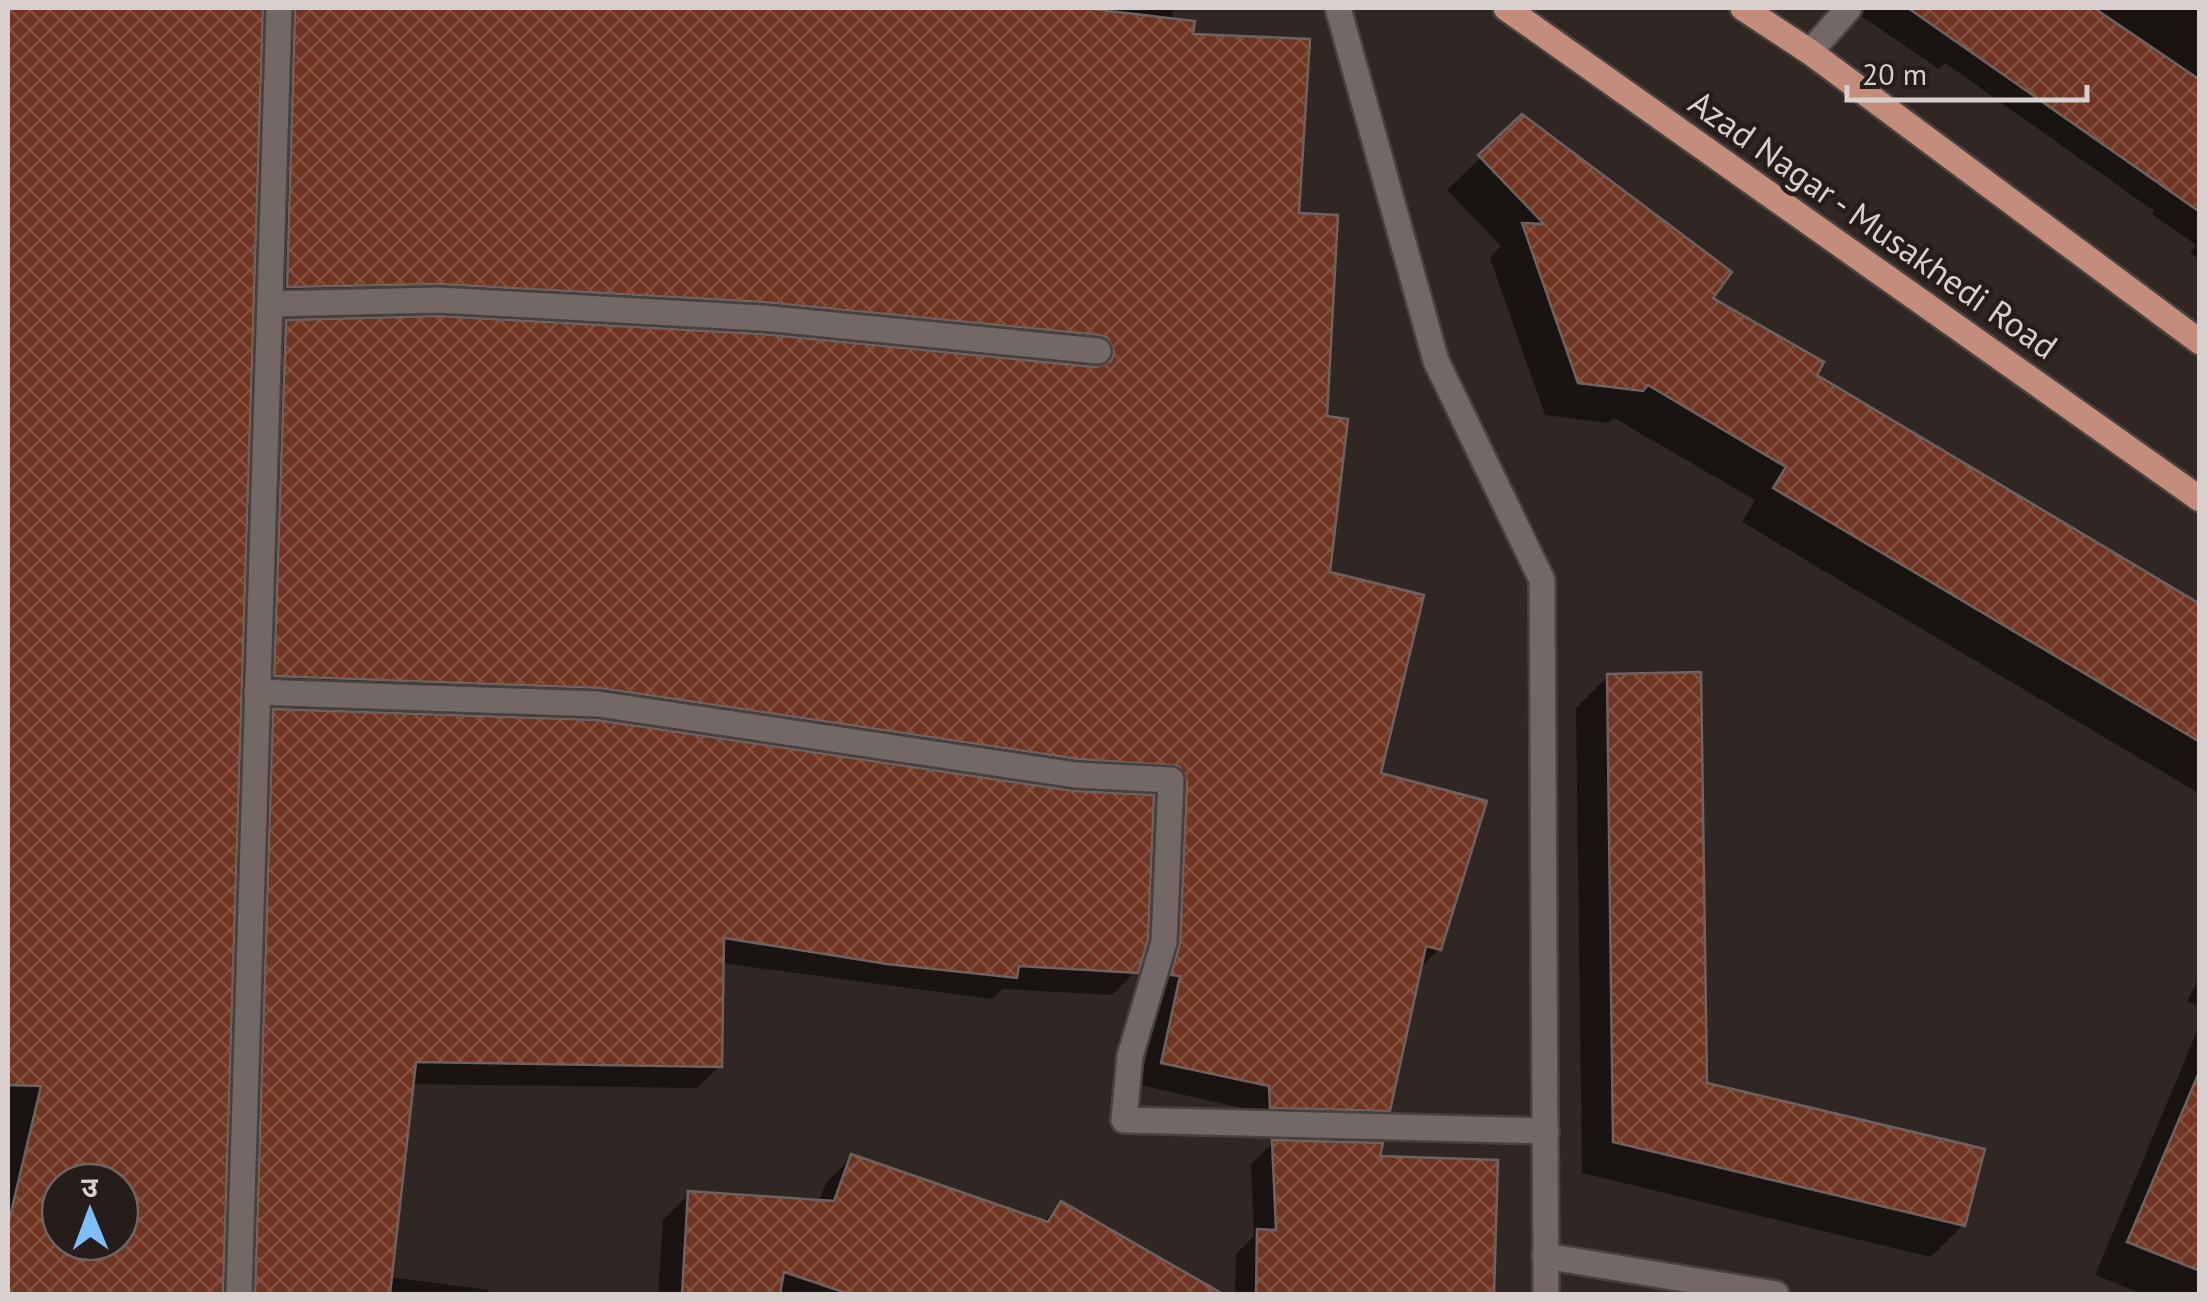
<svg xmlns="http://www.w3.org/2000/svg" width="2207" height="1302" viewBox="0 0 2207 1302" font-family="'PT Sans','Noto Sans Devanagari',sans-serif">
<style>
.shadow{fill:#0007;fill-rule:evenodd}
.building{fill:url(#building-cross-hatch);stroke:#6d625f;stroke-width:2.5;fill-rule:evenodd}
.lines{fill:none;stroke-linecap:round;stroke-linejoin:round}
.minor-casing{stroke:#49413e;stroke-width:30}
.major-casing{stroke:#49413e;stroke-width:30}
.minor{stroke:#736865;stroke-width:25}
.major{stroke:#c48d7b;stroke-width:25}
.labels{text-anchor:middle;stroke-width:9;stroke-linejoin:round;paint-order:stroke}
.street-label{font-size:35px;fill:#d7d0ce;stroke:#261d1a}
</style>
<defs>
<pattern id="building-cross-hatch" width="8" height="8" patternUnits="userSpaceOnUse" patternTransform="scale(2.5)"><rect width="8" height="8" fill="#703522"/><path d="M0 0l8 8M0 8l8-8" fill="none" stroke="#845141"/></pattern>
</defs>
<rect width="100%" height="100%" fill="#302623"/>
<path class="shadow" d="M8,8H1173L1172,21L1190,37L1296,215L1324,418L1328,574L1378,775L1439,949L1419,969L1388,1109L1365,1132L1248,1129L1247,1109L1140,1085L1159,998L1165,804L1156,788L576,710L253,698L264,345L287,322L1089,369L1086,361L739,324L416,306L265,309L273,32L260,15L223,1294H8ZM60,1182H120V1242H60Z
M1849,8H2200V260L2190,253L2196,245L2152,214L2154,211L1945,63L1939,69Z
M1522,118L1709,299L1813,376L2200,606V794L1742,522L1755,500L1614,418L1608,423L1545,415L1490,258L1501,246L1447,190Z
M1608,676L1704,1085L1963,1225L1931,1257L1582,1173L1576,708Z
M274,711L1135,972L1112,995L1003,989L992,999L721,963L720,1066L697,1088L411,1084L390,1277L489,1290V1294H234L252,734Z
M2200,977V1007L2187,1001Z
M2200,1024V1294H2143L2095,1275Z
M1273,1143L1377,1159L1495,1162V1294H1235L1236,1254L1254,1236L1251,1164Z
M852,1157L1042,1223L1061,1204L1179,1272L1165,1294H658L663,1220L689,1194L818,1203L826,1183Z"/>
<path class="building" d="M8,8H263L223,1294H8V1225L41,1086L8,1085ZM60,1182H120V1242H60Z
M295,8H1084L1195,21L1193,34L1310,39L1299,213L1338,215L1327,416L1348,419L1330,572L1424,595L1381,773L1487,801L1441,950L1426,946L1390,1111L1270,1108L1269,1086L1161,1063L1180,976L1171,975L1180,943L1187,781L1179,766L1078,759L600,688L274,676L286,320L439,316L761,334L1096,367L1111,361L1114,352L1108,338L1100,335L763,302L440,284L287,287Z
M1908,8H2094L2200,80V212Z
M1522,114L1732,272L1713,298L1824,362L1817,375L2200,604V742L1773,488L1786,467L1648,385L1643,391L1578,383L1522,223L1544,224L1478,155Z
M1701,672L1707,1083L1985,1149L1965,1226L1613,1142L1607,674Z
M273,709L597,720L1074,791L1154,795L1148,939L1138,973L1019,966L1017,978L887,964L724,938L722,1067L416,1062L390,1294H255Z
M2200,1070V1271L2127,1242Z
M1272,1140L1383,1143L1380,1156L1498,1160L1494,1294H1256L1257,1229L1276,1230Z
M851,1154L1048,1222L1061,1201L1223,1294H849L784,1272L780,1294H682L688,1191L834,1201Z"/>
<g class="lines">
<defs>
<path id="minor" d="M1338,8L1436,361L1542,580L1546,1294
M1810,52L1849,8
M270,304L439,300L762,318L1098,351
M257,692L598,704L1076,775L1171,780L1164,942L1130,1056L1124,1120L1546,1131
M1545,1256L1776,1294
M239,1294L279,8"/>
<path id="major" d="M1506,8L2200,499
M1743,8L1810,52L2200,342"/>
</defs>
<use href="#minor" class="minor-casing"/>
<use href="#major" class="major-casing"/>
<use href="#minor" class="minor"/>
<use href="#major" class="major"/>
</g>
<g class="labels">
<g class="street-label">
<text transform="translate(1873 225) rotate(35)" y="12">Azad Nagar - Musakhedi Road</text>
</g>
</g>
<rect width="2207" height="1302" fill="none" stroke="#d7d0ce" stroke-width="20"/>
<g transform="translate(90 1212) rotate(359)"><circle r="48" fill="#261d1a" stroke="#6d6562" stroke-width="2.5"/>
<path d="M0-8L18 38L0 25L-18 38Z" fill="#7ebdf9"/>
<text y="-15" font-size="28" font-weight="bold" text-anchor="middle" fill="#d7d0ce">उ</text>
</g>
<path d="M1847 85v15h240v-15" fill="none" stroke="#d7d0ce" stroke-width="5"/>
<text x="1862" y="85" font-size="30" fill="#d7d0ce" stroke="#261d1a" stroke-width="8" paint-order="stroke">20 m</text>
</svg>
